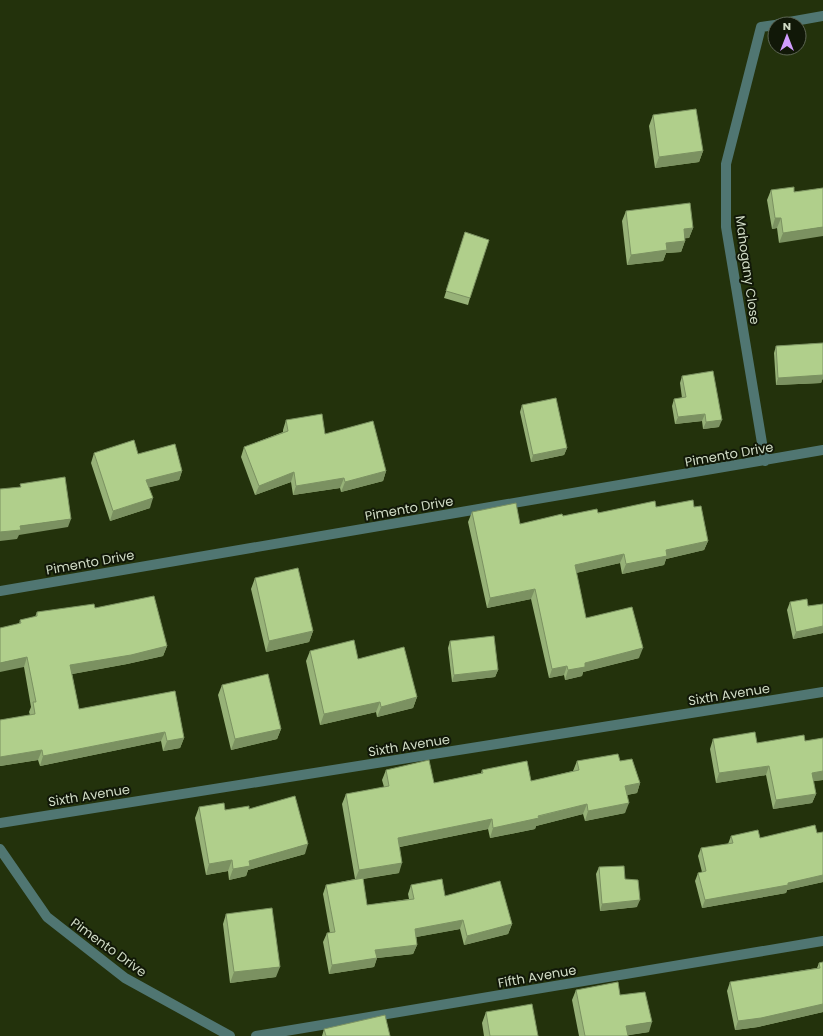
<svg xmlns="http://www.w3.org/2000/svg" width="823" height="1036" viewBox="0 0 823 1036" font-family="Poppins,sans-serif">
<style>
.lines{fill:none;stroke-linecap:round;stroke-linejoin:round}
.minor{stroke:#507672;stroke-width:10}
.wall{fill:#97b278}
.shaded-wall{fill:#7b9161}
.building{fill:#b0cf8b;stroke:#7b9161}
.labels{text-anchor:middle;stroke-width:4;stroke-linejoin:round;paint-order:stroke}
.street-label{font-size:13px;fill:#d0dbc5;stroke:#111808}
</style>
<rect width="100%" height="100%" fill="#23320c"/>
<g class="lines">
<path class="minor" d="M778,24L823,16
M765,461L726,227V164L761,27L775,25
M0,591L823,450
M0,823L823,692
M0,849L47,917L125,978L230,1036
M256,1036L823,941"/>
</g>
<path class="wall" d="M653,115L703,151L699,162L655,168L649,126Z
M823,188L779,243L777,228L772,229L767,200L771,190L794,192Z
M626,211L693,228L689,238H685V241L681,252L666,253L663,261L627,265L622,221Z
M465,232L470,298L468,305L444,298Z
M823,343V378L821,383L776,385L774,353L776,346Z
M682,376L719,427L703,429L702,421L675,424L672,406L674,399L682,398L680,383Z
M522,405L567,448L564,455L531,462L520,412Z
M286,420L325,434L386,471L383,481L341,492L340,488L293,495L291,482L255,495L241,457L244,447L283,432V430Z
M94,453L138,454L182,471L179,480L149,487L150,508L110,521L91,463Z
M656,507H694L708,541L704,550L666,559L664,565L622,574L620,563L576,573L586,618L639,658L583,672L582,676L565,680L564,675L549,678L531,599L487,608L468,522L472,512L520,524L563,516Z
M255,578L313,631L309,642L266,652L251,589Z
M790,602L808,606L823,604V633L793,639L787,610Z
M95,608L167,646L163,656L127,664L72,674L79,709L175,691L184,738L180,748L163,751L161,741L40,766L38,760L0,766V720L30,715L29,712L31,707L24,667L19,624L20,620L35,617L37,612Z
M450,641L498,670L495,677L452,682L448,648Z
M310,651L358,659L417,697L413,708L377,717L376,712L320,725L306,661Z
M222,685L281,729L277,739L231,750L218,695Z
M823,738V780L813,781L816,794L812,803L773,809L766,775L716,783L710,749L713,739L757,743L805,741Z
M577,761H620L640,783L637,793L627,795L625,813L585,821L583,814L536,826L535,829L490,838L488,829L400,847L399,873L363,879L367,905L409,899L408,894L411,885L445,896L512,924L508,934L464,945L460,929L416,937L417,945L413,954L377,958L374,967L329,974L323,942L327,933H330L323,894L326,885L355,879L342,804L346,794L384,787L382,780L386,770L434,783L481,773L482,770L531,781L573,771Z
M199,807L225,810L249,809L305,854L248,870L246,876L229,880L228,871L206,875L195,818Z
M823,832V882L787,890L786,893L702,908L695,881L698,873L702,872L698,856L701,848L728,844L731,836L760,838L817,833Z
M599,867L625,879L637,907L600,911L596,874Z
M226,914L276,977L230,983L223,924Z
M823,962V1012L758,1027L735,1030L727,991L730,982L817,968L819,963Z
M576,990L649,1032L628,1035V1036H579L572,1000Z
M486,1012L538,1036H484L482,1023Z
M324,1029L390,1036H322Z"/>
<path class="shaded-wall" d="M703,151L699,162L655,168L659,157Z
M775,218H781L777,228L772,229Z
M823,227V236L779,243L783,233Z
M693,228L689,238L680,239L684,229Z
M685,241L681,252L666,253L663,261L627,265L631,255L666,243Z
M823,372V378L821,383L776,385L778,378Z
M705,414L702,421L675,424L678,417Z
M722,420L719,427L703,429L706,422Z
M567,448L564,455L531,462L533,455Z
M182,471L179,480L143,489L146,480Z
M386,471L383,481L341,492L345,482Z
M294,472L291,482L255,495L259,486Z
M344,478L340,488L293,495L296,486Z
M153,498L150,508L110,521L113,511Z
M71,519L68,527L19,535L17,539L0,541V532L20,526Z
M708,541L704,550L666,559L664,565L622,574L626,564L666,550Z
M624,554L620,563L571,574L575,565Z
M535,589L531,599L487,608L490,598Z
M823,626V633L793,639L796,632Z
M313,631L309,642L266,652L269,641Z
M167,646L163,656L127,664L67,675L70,665Z
M643,648L639,658L583,672L582,676L565,680L568,670L585,663Z
M27,657L24,667L0,672V663Z
M567,666L564,675L549,678L552,669Z
M498,670L495,677L452,682L454,675Z
M417,697L413,708L377,717L381,707Z
M380,702L376,712L320,725L324,714Z
M281,729L277,739L231,750L235,739Z
M165,732L161,741L40,766L43,756Z
M184,738L180,748L163,751L167,741Z
M42,750L38,760L0,766V757Z
M769,766L766,775L716,783L719,773Z
M823,771V780L808,782L812,773Z
M640,783L637,793L621,796L625,786Z
M816,794L812,803L773,809L776,800Z
M629,803L625,813L585,821L588,811Z
M587,804L583,814L536,826L535,829L490,838L493,828Z
M492,819L488,829L394,848L398,838Z
M308,844L305,854L248,870L246,876L229,880L233,869L249,861Z
M232,860L228,871L206,875L209,864Z
M402,863L399,873L355,880L359,870Z
M823,875V882L787,890L786,893L702,908L705,900Z
M640,900L637,907L600,911L602,904Z
M463,920L460,929L411,938L415,929Z
M512,924L508,934L464,945L467,936Z
M417,945L413,954L377,958L374,967L329,974L332,965L375,950Z
M280,967L276,977L230,983L234,972Z
M823,1004V1012L758,1027L735,1030L738,1021Z
M652,1022L649,1032L624,1036L626,1026Z"/>
<path class="building" d="M696,109L703,151L659,157L653,115Z
M794,187V192L823,188V227L783,233L781,218H775L771,190Z
M690,203L693,228L684,229L685,241L666,243L667,250L631,255L626,211Z
M465,232L489,240L470,298L446,291Z
M823,343V375L778,378L776,346Z
M713,371L722,420L706,422L705,414L678,417L674,399L686,397L682,376Z
M556,398L567,448L533,455L522,405Z
M322,414L325,434L373,421L386,471L345,482L344,478L296,486L294,472L259,486L244,447L288,431L286,420Z
M134,440L138,454L175,444L182,471L146,480L153,498L113,511L94,453Z
M65,477L71,519L20,526L21,530L0,532V489L21,487L20,484Z
M693,500L694,507L701,506L708,541L666,550L667,556L626,564L624,554L575,565L586,618L632,607L643,648L585,663V667L568,670L567,666L552,669L535,589L490,598L472,512L516,503L520,524L562,514L563,516L597,509L598,513L655,501L656,507Z
M298,568L313,631L269,641L255,578Z
M154,596L167,646L131,655L70,665L79,709L175,691L184,738L167,741L165,732L43,756L42,750L0,757V720L35,714L33,702H36L27,657L0,663V628L21,623L20,620L37,616V612L94,604L95,608Z
M807,599L808,606L823,604V626L796,632L790,602Z
M494,636L498,670L454,675L450,641Z
M354,640L358,659L404,647L417,697L381,707L380,702L324,714L310,651Z
M268,674L281,729L235,739L222,685Z
M755,732L757,743L804,735L805,741L823,738V771L812,773L816,794L776,800L769,766L719,773L713,739Z
M618,754L620,761L632,759L640,783L625,786L629,803L588,811L587,804L538,816L539,818L493,828L492,819L398,838L402,863L359,870L346,794L389,786L386,770L429,760L434,783L483,773L482,770L527,761L531,781L579,770L577,761Z
M295,796L308,844L249,861L250,866L233,869L232,860L209,864L199,807L224,803L225,810L249,806V809Z
M815,825L817,833L823,832V875L788,883V885L705,900L698,873L706,871L701,848L733,843L731,836L758,830L760,838Z
M624,866L625,879L638,880L640,900L602,904L599,867Z
M363,878L367,905L414,899L411,885L442,879L445,896L500,881L512,924L467,936L463,920L415,929L417,945L375,950L377,958L332,965L327,933L335,932L326,885Z
M272,908L280,967L234,972L226,914Z
M823,962V1004L761,1018L738,1021L730,982L820,968L819,963Z
M618,982L620,995L645,992L652,1022L626,1026L628,1036H585L576,990Z
M532,1004L538,1036H490L486,1012Z
M385,1015L390,1036H326L324,1029Z"/>
<g class="labels">
<g class="street-label">
<text transform="translate(748 270) rotate(82)" y="5">Mahogany Close</text>
<text transform="translate(729 454) rotate(-10)" y="5">Pimento Drive</text>
<text transform="translate(409 508) rotate(-10)" y="5">Pimento Drive</text>
<text transform="translate(90 562) rotate(-10)" y="5">Pimento Drive</text>
<text transform="translate(729 694) rotate(-9)" y="5">Sixth Avenue</text>
<text transform="translate(409 745) rotate(-9)" y="5">Sixth Avenue</text>
<text transform="translate(89 795) rotate(-9)" y="5">Sixth Avenue</text>
<text transform="translate(109 947) rotate(36)" y="5">Pimento Drive</text>
<text transform="translate(537 976) rotate(-10)" y="5">Fifth Avenue</text>
</g>
</g>
<g transform="translate(787 36)"><circle r="19" fill="#111808" stroke="#5d6654"/>
<path d="M0-3L7 15L0 10L-7 15Z" fill="#d19dfe"/>
<text y="-6" font-size="11" font-weight="bold" text-anchor="middle" fill="#d0dbc5">N</text>
</g>
</svg>
